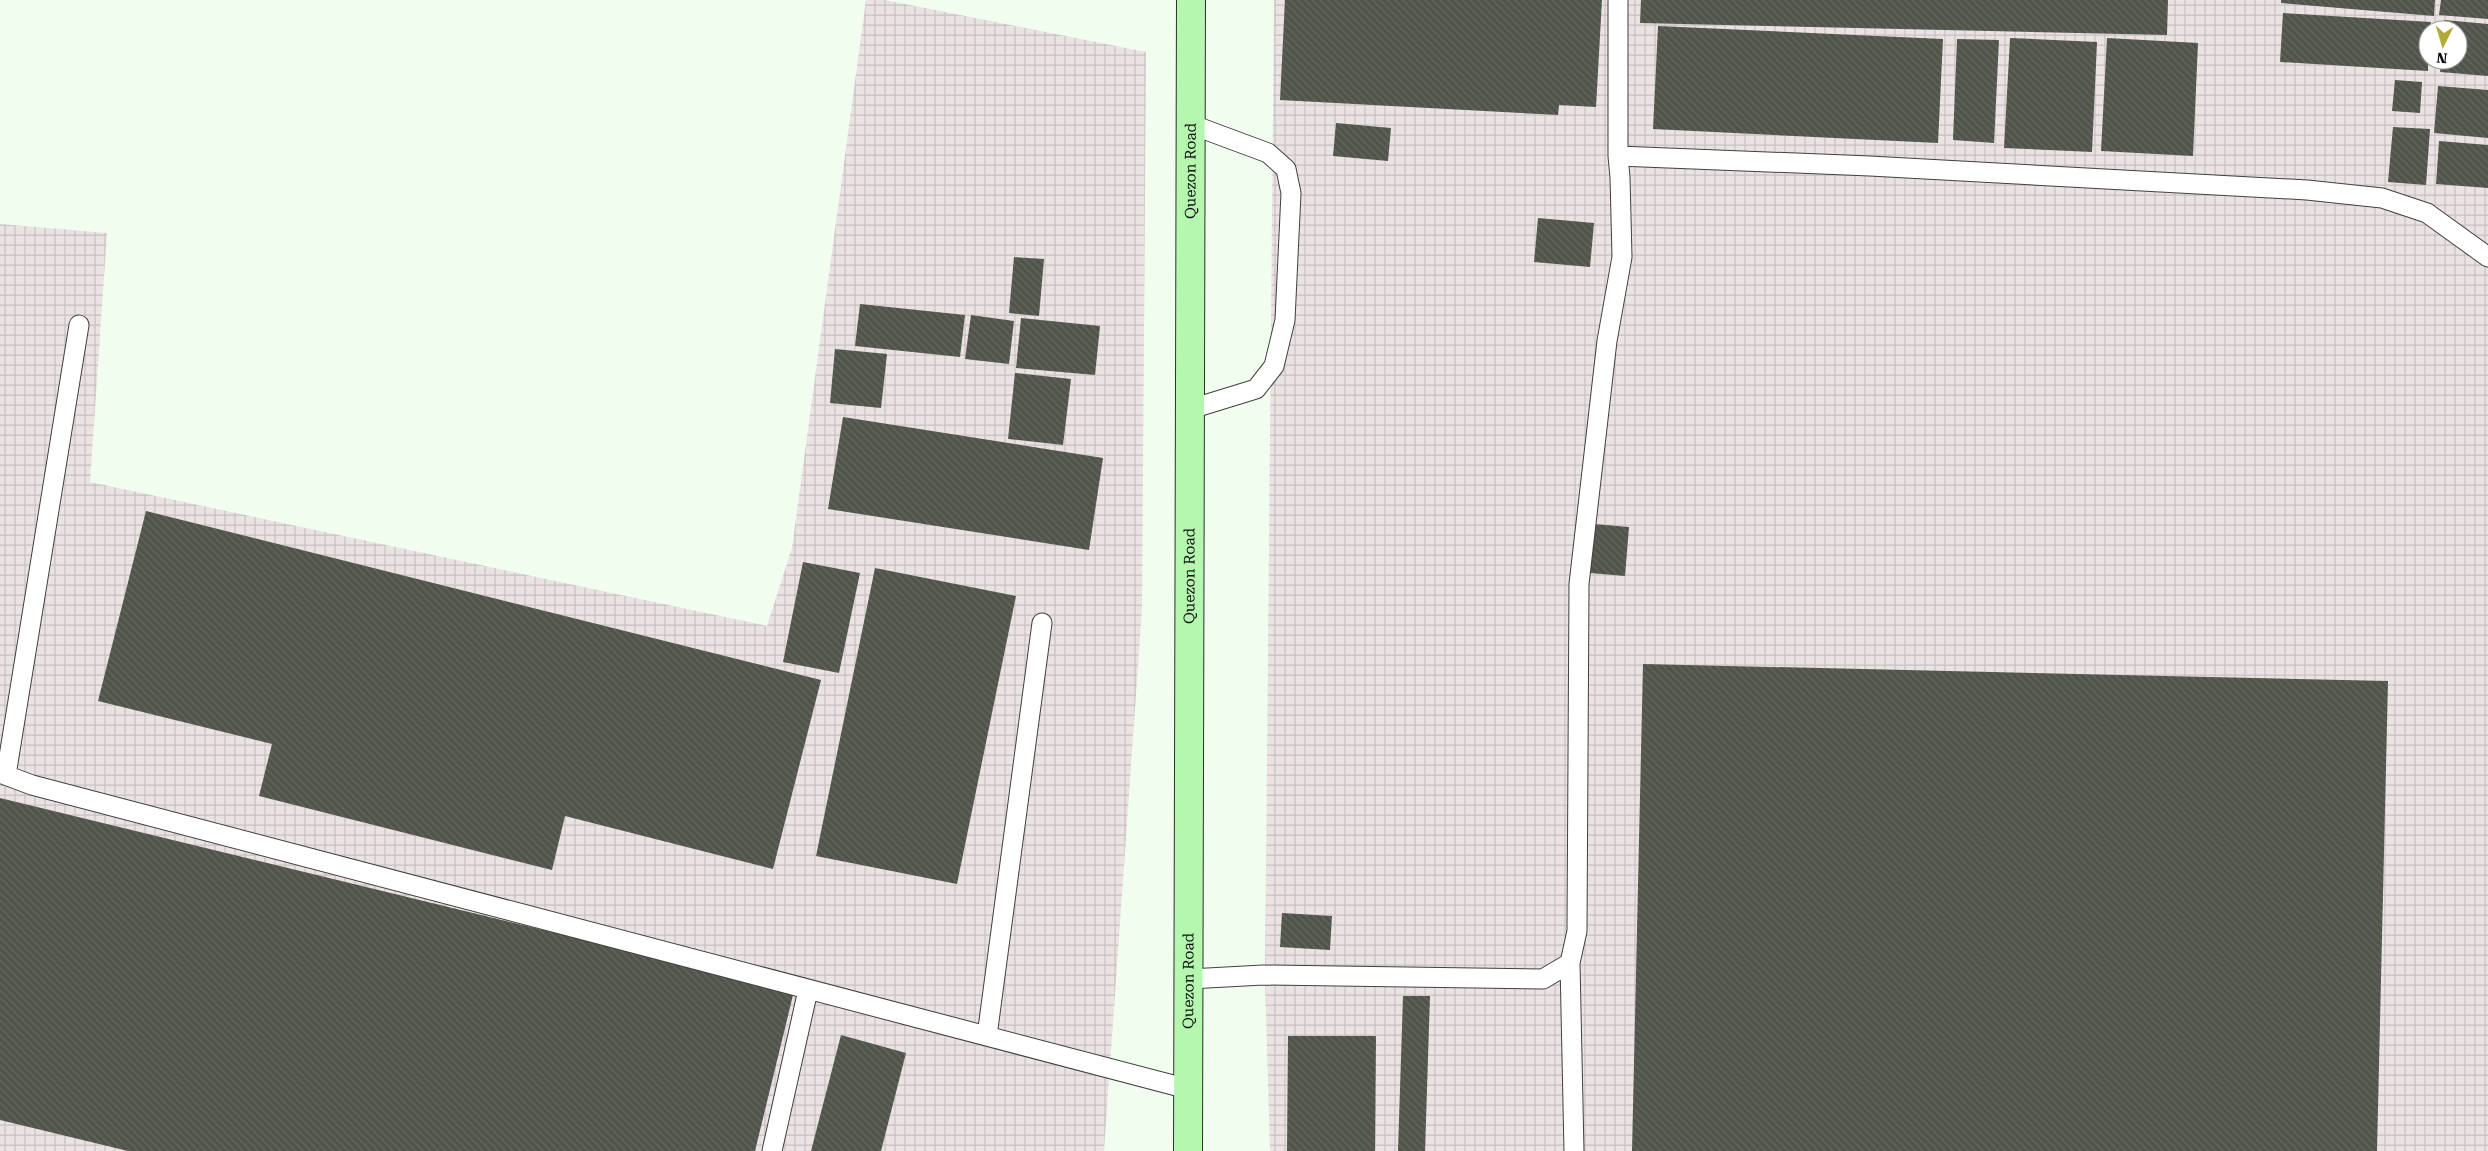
<svg xmlns="http://www.w3.org/2000/svg" width="2488" height="1151" viewBox="0 0 2488 1151" font-family="'Roboto Serif',serif">
<style>
.industrial{fill:url(#industrial-grid);fill-rule:evenodd}
.building{fill:url(#building-back-hatch)}
.lines{fill:none;stroke-linecap:round;stroke-linejoin:round}
.service-casing{stroke:#404040;stroke-width:21}
.secondary-casing{stroke:#2f2f2f;stroke-width:30}
.service{stroke:#fff;stroke-width:19}
.secondary{stroke:#b6f7af;stroke-width:28}
.labels{text-anchor:middle;stroke-width:5;stroke-linejoin:round;paint-order:stroke}
.street-label{font-size:15px;fill:#0d0d0d;stroke:#fff}
</style>
<defs>
<pattern id="industrial-grid" width="8" height="8" patternUnits="userSpaceOnUse" patternTransform="scale(1.25)"><rect width="8" height="8" fill="#ebe2e3"/><path d="M0 4h8M4 0v8" fill="none" stroke="#c8c1c2"/></pattern>
<pattern id="building-back-hatch" width="6" height="6" patternUnits="userSpaceOnUse" patternTransform="scale(1.25)"><rect width="6" height="6" fill="#50544a"/><path d="M-1 5l2 2M0 0l6 6M5-1l2 2" fill="none" stroke="#646860"/></pattern>
</defs>
<rect width="100%" height="100%" fill="#f1fdee"/>
<path class="industrial" d="M866,0H885L1146,52L1142,609L1104,1151H0V224L107,233L90,482L767,626L792,548Z
M1274,0H2488V1151H1270L1265,978ZM2428,30H2458V60H2428Z"/>
<path class="building" d="M1285,0H1602L1596,107L1559,105L1558,115L1280,100Z
M1641,0H2168L2167,35L1640,23Z
M2281,0H2435L2434,16L2281,3Z
M2441,0H2488V19L2439,15Z
M2283,13L2431,22L2430,30H2428V71L2280,62Z
M2444,20L2488,24V76L2440,72L2441,60H2458V30H2443Z
M1658,26L1943,39L1938,143L1653,129Z
M2010,38L2097,42L2092,152L2004,148Z
M2107,38L2198,43L2193,156L2101,151Z
M1957,39L1999,40L1994,143L1953,140Z
M2395,80L2422,82L2420,113L2392,111Z
M2438,86L2488,90V138L2434,133Z
M1336,123L1391,128L1388,161L1333,156Z
M2393,127L2430,129L2426,185L2388,182Z
M2439,141L2488,145V188L2436,184Z
M1538,218L1594,223L1590,267L1534,262Z
M1014,257L1044,259L1039,316L1009,313Z
M860,304L965,315L960,357L855,346Z
M971,315L1014,321L1009,364L965,359Z
M1021,318L1100,326L1095,375L1016,368Z
M835,349L887,354L881,408L830,403Z
M1015,373L1071,379L1063,445L1008,439Z
M843,417L1103,458L1089,550L828,509Z
M146,511L821,680L773,869L565,816L552,870L259,796L272,744L98,701Z
M1594,524L1629,527L1625,576L1590,573Z
M803,562L860,573L839,673L783,662Z
M875,568L1016,596L957,884L816,856Z
M1643,664L2388,681L2377,1151H1632Z
M0,798L794,991L755,1151H128L0,1120Z
M1282,913L1332,916L1330,950L1280,947Z
M1403,996H1430L1425,1151H1398Z
M841,1035L906,1053L881,1151H811Z
M1288,1036H1376L1375,1151H1287Z"/>
<g class="lines">
<defs>
<path id="service" d="M1190,124L1268,153L1286,169L1291,193L1285,320L1274,366L1256,389L1191,409
M1618,156L1870,166L2307,190L2382,198L2427,213L2488,257
M0,773L32,785L1188,1089
M6,775L79,325
M1570,963L1574,1151
M1189,979L1263,975L1543,979L1570,963L1577,931L1579,584L1607,341L1622,257L1620,177L1618,156V0
M987,1036L1042,623
M772,1151L808,990"/>
<g id="secondary">
<path id="s1" d="M1188,1151L1191,0"/>
</g>
</defs>
<use href="#service" class="service-casing"/>
<use href="#secondary" class="secondary-casing"/>
<use href="#service" class="service"/>
<use href="#secondary" class="secondary"/>
</g>
<g class="labels">
<g class="street-label">
<text dy="5" stroke="none"><textPath href="#s1" startOffset="980">Quezon Road</textPath></text>
<text dy="5" stroke="none"><textPath href="#s1" startOffset="575">Quezon Road</textPath></text>
<text dy="5" stroke="none"><textPath href="#s1" startOffset="170">Quezon Road</textPath></text>
</g>
</g>
<g transform="translate(2443 45) rotate(185)"><circle r="24" fill="#ffffff" stroke="#9e9e9e"/>
<path d="M0-4L9 19L0 12L-9 19Z" fill="#afab33"/>
<text y="-8" font-size="14" font-weight="bold" text-anchor="middle" fill="#0d0d0d">N</text>
</g>
</svg>
